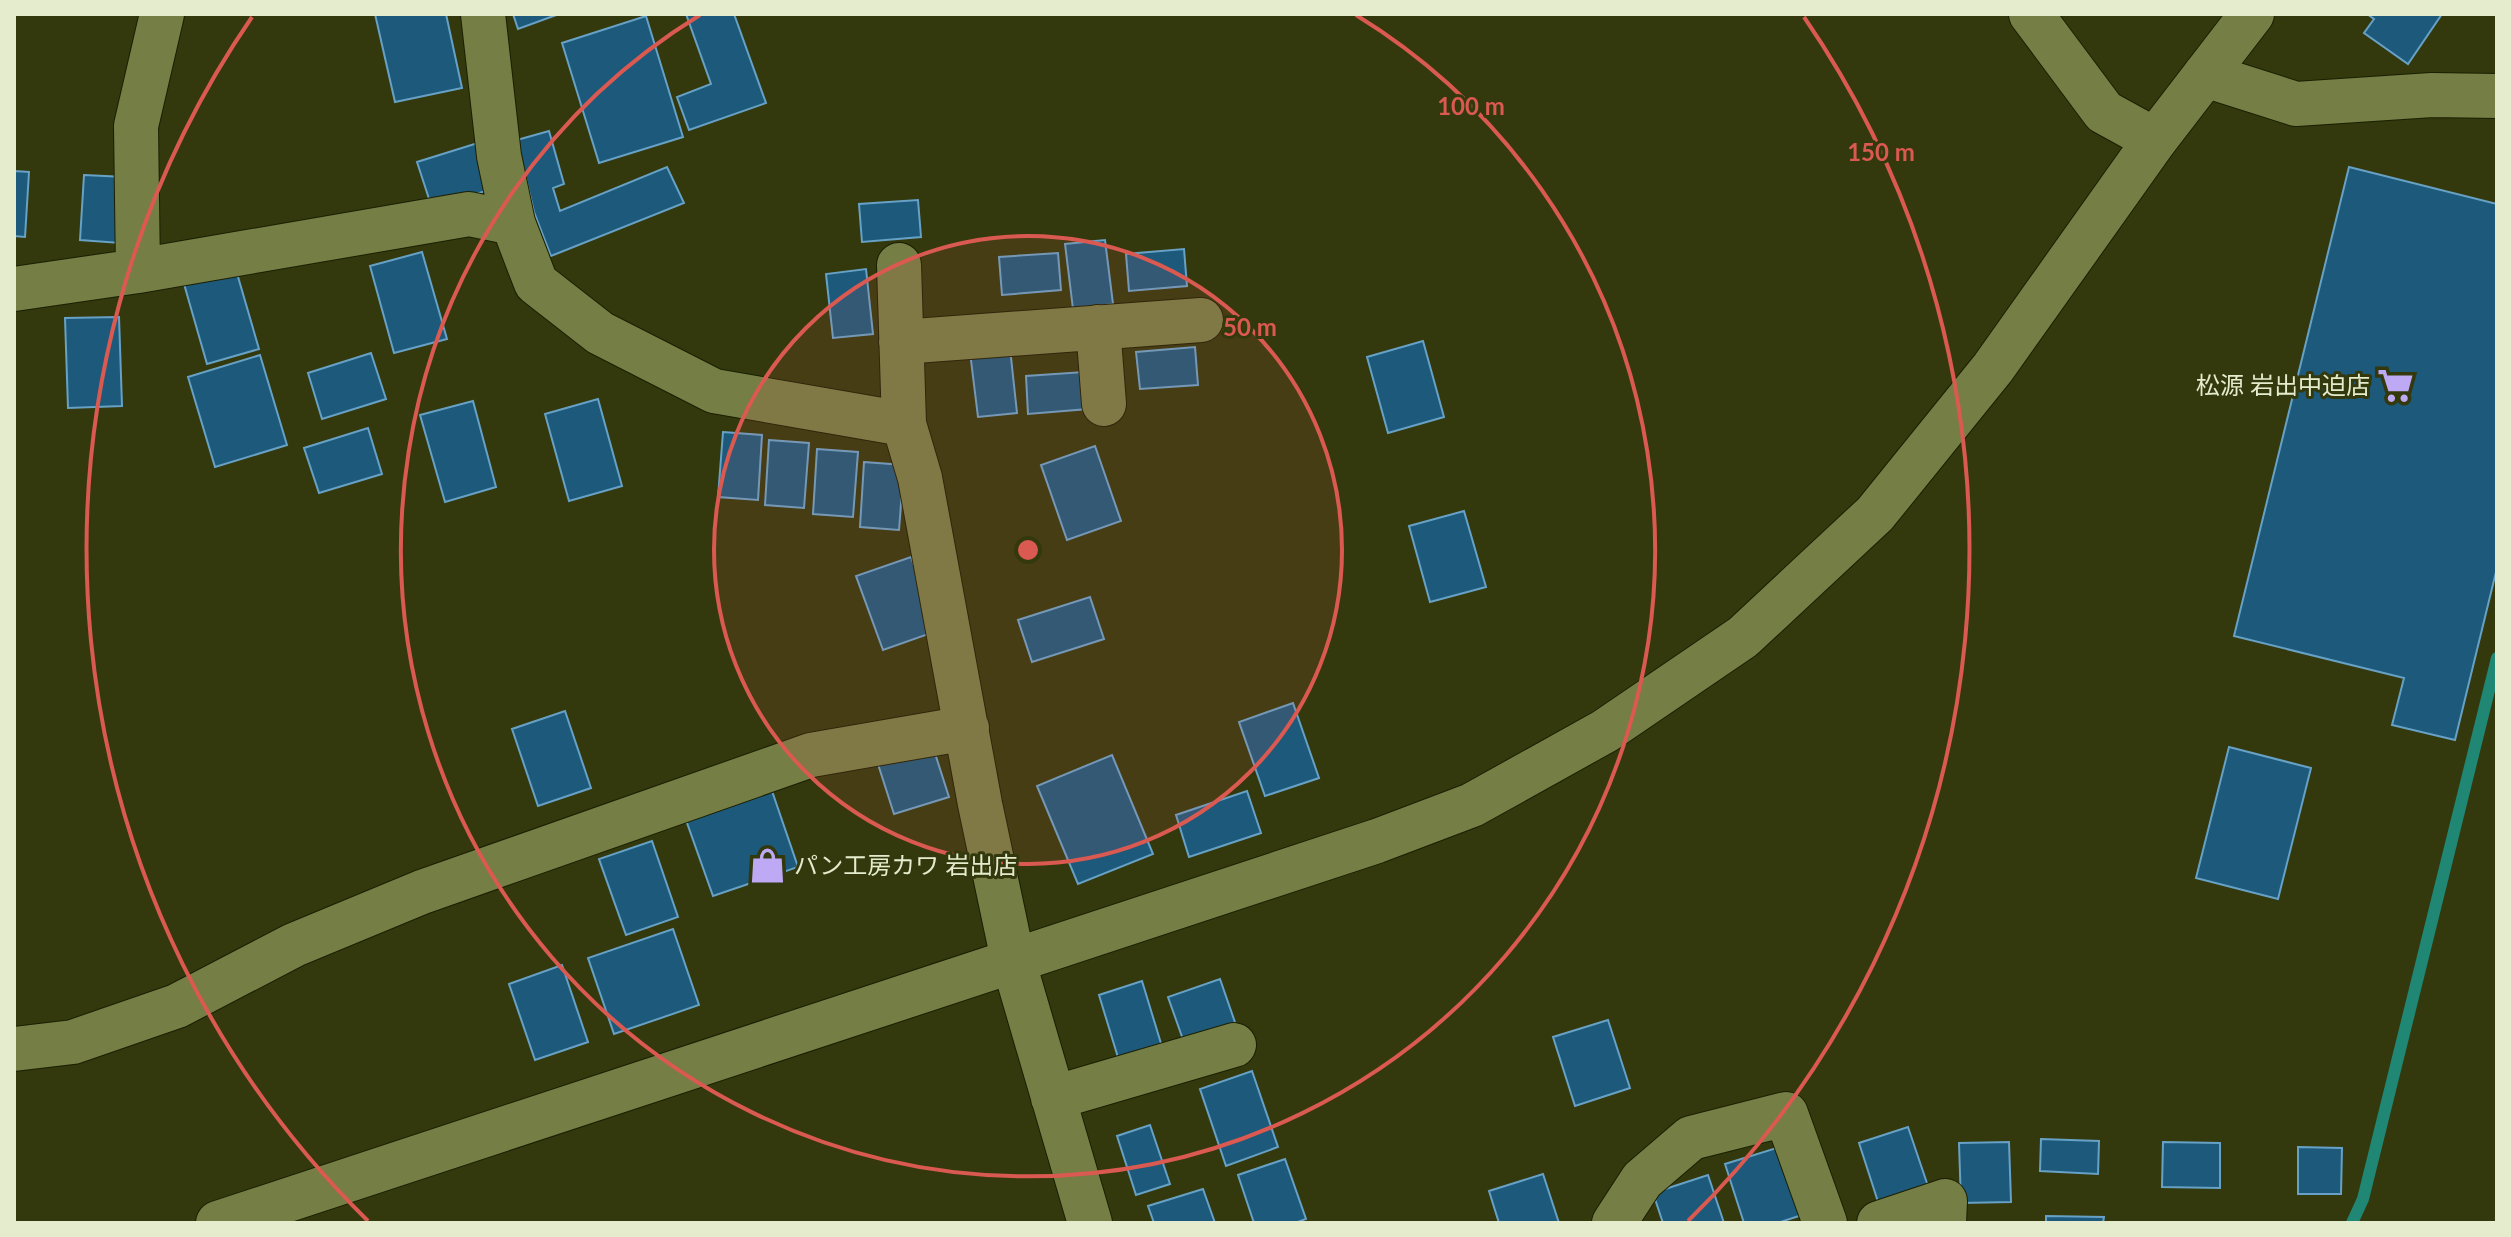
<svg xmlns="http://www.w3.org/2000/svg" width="2511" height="1237" viewBox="0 0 2511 1237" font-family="Lato,'Noto Sans JP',sans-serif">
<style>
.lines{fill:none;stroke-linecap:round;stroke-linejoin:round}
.stream{stroke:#208774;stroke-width:12}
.building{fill:#1d597a;stroke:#67a1c5;stroke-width:2}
.minor-casing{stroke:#1b1f02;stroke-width:46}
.tertiary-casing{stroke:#1b1f02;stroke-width:46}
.minor{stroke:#747e45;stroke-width:44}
.tertiary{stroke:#747e45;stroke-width:44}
.ring{fill:none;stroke:#da5951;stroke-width:4}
.labels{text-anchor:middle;stroke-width:6;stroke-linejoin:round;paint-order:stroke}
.poi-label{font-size:24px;fill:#e5ebcd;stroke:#33390d;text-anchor:end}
.centre{fill:#da5951;stroke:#33390d;stroke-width:4}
.ring-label{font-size:24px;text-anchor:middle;font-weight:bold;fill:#da5951;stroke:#33390d;stroke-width:6;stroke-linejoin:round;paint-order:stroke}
</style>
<rect width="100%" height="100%" fill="#33390d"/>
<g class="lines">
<path class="stream" d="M2352,1223L2363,1199L2497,658"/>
</g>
<path class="building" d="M375,14H446L462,88L395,102Z
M513,14H559L518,29Z
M686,14H734L766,103L689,130L677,97L711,84Z
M2367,14H2442L2408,64L2364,33L2374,19Z
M646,16L683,137L599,163L562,43Z
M549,131L564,184L553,188L560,211L667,167L684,203L551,256L534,212L517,140Z
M481,142L495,188L432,208L417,162Z
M2349,167L2497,204V568L2455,740L2392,725L2404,678L2234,636Z
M14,171L29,172L25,237L14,236Z
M84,175L125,177L120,243L80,240Z
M918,200L921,237L862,242L859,204Z
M1105,240L1113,304L1073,309L1065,244Z
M1184,249L1187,286L1129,291L1126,254Z
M422,252L447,339L394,353L370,266Z
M1058,253L1061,290L1002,295L999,257Z
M234,263L259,349L207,364L182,277Z
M866,269L873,334L833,338L826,274Z
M119,317L122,406L68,408L65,318Z
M1423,341L1444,417L1388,433L1367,357Z
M1195,347L1198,385L1140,389L1136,352Z
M1010,348L1017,413L978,417L970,352Z
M371,353L386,399L322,419L308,373Z
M260,355L287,445L215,467L188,377Z
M1084,372L1088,409L1028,414L1026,376Z
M598,399L622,486L569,501L545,414Z
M473,401L496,487L445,502L420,415Z
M368,428L382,474L319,493L304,448Z
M723,432L762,435L758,500L718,497Z
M769,440L809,443L804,508L765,505Z
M1095,446L1121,521L1067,540L1041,465Z
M817,449L858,452L853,517L813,514Z
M864,462L904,465L899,530L860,527Z
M1464,511L1486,587L1430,602L1409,526Z
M911,557L937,631L883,650L856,576Z
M1090,597L1104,639L1032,662L1018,620Z
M1293,703L1319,778L1265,796L1239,722Z
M565,711L591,788L538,806L512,729Z
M932,744L949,797L894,814L877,761Z
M2229,747L2311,768L2278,899L2196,878Z
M1112,755L1153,854L1078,884L1037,786Z
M772,791L798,867L713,896L686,820Z
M1247,791L1261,833L1189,857L1176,815Z
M652,841L678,917L626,935L599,859Z
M673,929L699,1005L614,1034L588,958Z
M562,965L588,1042L535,1060L509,984Z
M1220,979L1238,1031L1186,1048L1168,997Z
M1142,981L1163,1050L1120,1064L1099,995Z
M1608,1020L1630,1088L1575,1106L1553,1037Z
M1252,1071L1278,1147L1226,1166L1200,1089Z
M1150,1125L1170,1184L1136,1195L1117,1136Z
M1908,1127L1931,1195L1881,1211L1859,1143Z
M2041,1139L2099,1141L2098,1174L2040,1171Z
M2009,1142L2011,1202L1961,1203L1959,1143Z
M2163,1142L2220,1143V1188L2162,1187Z
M1780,1147L1802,1215L1777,1223H1744L1725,1164Z
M2298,1147L2342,1148L2341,1194H2298Z
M1285,1159L1306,1219L1295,1223H1254L1238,1175Z
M1543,1174L1559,1223H1499L1489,1191Z
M1708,1175L1724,1223H1663L1653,1193Z
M1203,1189L1215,1223H1154L1148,1206Z
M2046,1216L2104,1217L2103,1223H2046Z"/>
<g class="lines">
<defs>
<path id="minor" d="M483,14L499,156L513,223L536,283L600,333L714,391L904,424L920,478L980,804L1013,960L1090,1223
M2031,14L2104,112L2155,140
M2205,75L2296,104L2432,95L2497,96
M899,265L904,424
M138,271L136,126L162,14
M14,289L138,271L469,214L513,223
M1098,327L1104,404
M901,342L1201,320
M14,1049L73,1042L177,1006L294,945L422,892L811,755L967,728
M1053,1098L1234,1045
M1614,1223L1642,1180L1691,1138L1786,1114L1825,1223
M1879,1223L1945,1201L1944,1223"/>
<path id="tertiary" d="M218,1223L1377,841L1472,805L1605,731L1743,637L1875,514L1993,368L2155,140L2252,14"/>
</defs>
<use href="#minor" class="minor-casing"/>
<use href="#tertiary" class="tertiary-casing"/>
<use href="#minor" class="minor"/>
<use href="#tertiary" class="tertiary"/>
</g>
<circle cx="1028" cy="550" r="314" fill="#da5951" fill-opacity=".12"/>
<g class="ring">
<circle cx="1028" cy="550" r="314"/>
<path d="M1356 15A627 627 0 1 1 700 15"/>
<path d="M368 1221A941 941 0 0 1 252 17M1804 17A941 941 0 0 1 1688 1221"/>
</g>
<defs>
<symbol id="supermarket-bare" viewBox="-9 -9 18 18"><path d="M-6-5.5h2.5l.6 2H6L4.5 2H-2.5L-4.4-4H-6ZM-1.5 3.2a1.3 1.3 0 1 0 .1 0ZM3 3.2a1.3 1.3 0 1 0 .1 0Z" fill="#bea9f4" stroke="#33390d" stroke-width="2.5" paint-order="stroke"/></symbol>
<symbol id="shop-bare" viewBox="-9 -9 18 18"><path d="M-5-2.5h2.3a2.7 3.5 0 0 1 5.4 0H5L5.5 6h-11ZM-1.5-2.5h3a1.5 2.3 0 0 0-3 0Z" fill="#bea9f4" stroke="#33390d" stroke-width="2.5" paint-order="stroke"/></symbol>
</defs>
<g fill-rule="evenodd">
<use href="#supermarket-bare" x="2370" y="360" width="51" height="51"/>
<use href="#shop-bare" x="742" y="840" width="51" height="51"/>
</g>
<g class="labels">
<g class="poi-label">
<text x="2370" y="394">松源 岩出中迫店</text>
<text x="794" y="874" text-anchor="start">パン工房カワ 岩出店</text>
</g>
</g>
<circle cx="1028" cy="550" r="12" class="centre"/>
<g class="ring-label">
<text x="1471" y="115">100 m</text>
<text x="1881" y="161">150 m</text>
<text x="1250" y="336">50 m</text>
</g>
<rect width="2511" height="1237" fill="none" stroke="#e5ebcd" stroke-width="32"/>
</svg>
